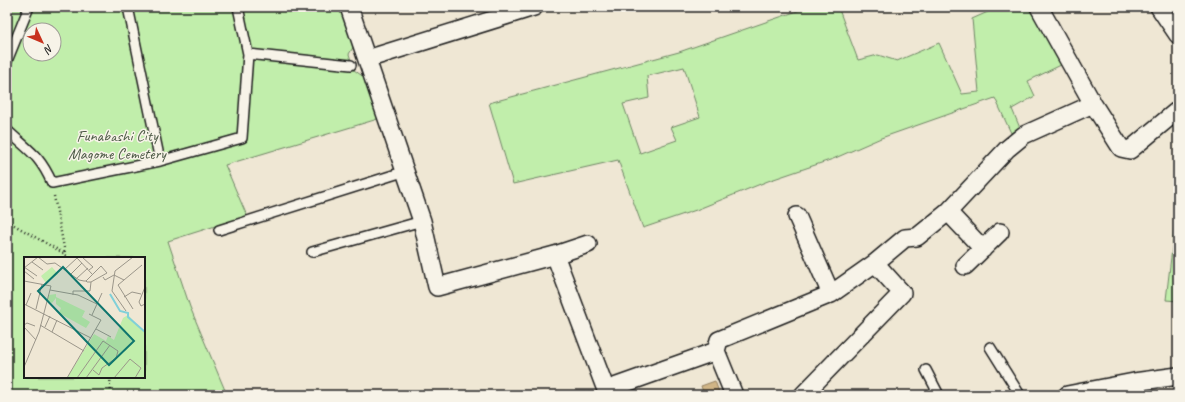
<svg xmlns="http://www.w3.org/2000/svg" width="1185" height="402" viewBox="0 0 1185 402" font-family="Caveat,sans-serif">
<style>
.green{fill:#c1eeab;stroke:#6e8564;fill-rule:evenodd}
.building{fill:#d0b586;stroke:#927f5e}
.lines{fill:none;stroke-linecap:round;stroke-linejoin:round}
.service-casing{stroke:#1c1c1c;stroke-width:12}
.minor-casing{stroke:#1c1c1c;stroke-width:20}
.path{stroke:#1c1c1c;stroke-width:2.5;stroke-dasharray:1 3;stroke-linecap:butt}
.service{stroke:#f7f3e8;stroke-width:9}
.minor{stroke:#f7f3e8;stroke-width:17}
.labels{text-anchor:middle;stroke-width:3;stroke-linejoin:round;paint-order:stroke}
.park-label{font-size:16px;fill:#4e5b47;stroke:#f7f3e8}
.inset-river{fill:none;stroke:#80d0d9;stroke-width:2}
.inset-road{fill:none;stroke:#9b968a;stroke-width:1}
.view{fill:#0f766e;fill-opacity:0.15;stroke:#0f766e;stroke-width:2}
.inset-edge{fill:none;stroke:#1c1c1c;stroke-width:2}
</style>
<rect width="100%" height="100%" fill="#efe7d4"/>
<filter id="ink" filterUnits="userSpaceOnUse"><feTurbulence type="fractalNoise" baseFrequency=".025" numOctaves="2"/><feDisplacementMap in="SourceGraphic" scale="8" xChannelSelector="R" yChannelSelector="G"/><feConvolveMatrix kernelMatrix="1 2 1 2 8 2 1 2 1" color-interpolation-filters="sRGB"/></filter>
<g filter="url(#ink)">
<path class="green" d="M7,7H340L354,46L349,54L354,70L368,80L381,118L225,165L247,216L168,241L190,307L227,395H7ZM30,30H54V54H30ZM25,258H144V377H25Z
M809,7H838L858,60L878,55L897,61L939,43L962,94L979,92L972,19L999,7H1032L1063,64L1028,81L1035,96L1012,109L1020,128L1011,133L995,98L881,138L833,159L768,181L696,210L643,228L618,160L513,184L489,103L679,52ZM684,67L700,117L671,127L677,140L640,153L623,104L649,98L647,76Z
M1178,197V301L1166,300Z"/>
<path class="building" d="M715,381L720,395H704L701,386Z"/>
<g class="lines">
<defs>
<path id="service" d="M128,7L160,161
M248,54L351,65
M7,61L29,7
M7,130C29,151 39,154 52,183L160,161L242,138L248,54L238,7
M219,230L406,171
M312,252L422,221
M990,347L1020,395
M926,370L939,395"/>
<path id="minor" d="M349,7L422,221L437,287L555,255L588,244
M1039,7L1093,104L1121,148L1130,150L1178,110
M1159,7L1178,35
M367,59L534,7
M948,212L983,249
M797,216L831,294
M555,255L606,390L716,351
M965,266L1000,232
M734,395L716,351L719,340L831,294L875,263L905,238L917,237L948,212L1007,149L1024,135L1093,104
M803,395L902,293L875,263
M1067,395L1134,382L1178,376"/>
</defs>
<use href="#service" class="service-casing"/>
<use href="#minor" class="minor-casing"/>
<path class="path" d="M54,196L66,258
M7,221L65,254
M110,377L111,395"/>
<use href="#service" class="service"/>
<use href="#minor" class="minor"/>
</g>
</g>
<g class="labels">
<g class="park-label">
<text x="117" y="141">Funabashi City<tspan x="117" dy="18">Magome Cemetery</tspan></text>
</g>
</g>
<g transform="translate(24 257)">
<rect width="121" height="121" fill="#efe7d4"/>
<path d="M28,10L34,17L22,26L17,19ZM32,37V40L61,54L58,60L66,65L62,71L35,56L37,51L32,47V41L28,46L23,44L25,38ZM104,58L121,76V121H43L70,77L82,84L84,79L90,83L99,61Z" fill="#c1eeab"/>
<path class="inset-river" d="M86,37L96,54L104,56V60L121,75"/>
<path class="inset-road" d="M14,0L23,7L31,6L55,23L60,24H62L63,25H67L83,16L77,9L62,24M58,0L69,10L65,13M8,5L19,13M0,10L13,19M0,11L14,0M40,13L53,1L68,17M0,14L10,22M46,18L58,6M79,20L81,23L90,18L100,23M52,22L64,11M0,24L27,29L15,75L0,110M121,30L115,45L117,49L121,47M26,33L54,38L73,47L68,58M49,38V34H66L67,25M100,40L108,35L117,37M0,47L67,81M73,47L78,36M2,48L7,36M12,52L18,27M109,52L94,28L118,8M102,54L88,34L91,14L109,0M0,68L3,66L11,69M16,68L60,94M0,70L12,83M21,70L26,59M72,72L87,80M28,75L33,63M43,121L77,63L65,57M53,121L79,84L94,94L92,101L78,111L75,118L69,113M62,121L86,88M90,121L106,102L117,111L111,121"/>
<path class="view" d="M39,10L110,84L85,108L14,34Z"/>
<rect width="121" height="121" class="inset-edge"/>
</g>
<rect width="1185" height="402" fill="none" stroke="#f7f3e8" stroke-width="24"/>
<rect x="12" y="12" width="1161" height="378" fill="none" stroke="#1c1c1c" stroke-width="1.5" filter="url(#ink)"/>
<g transform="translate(42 42) rotate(134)"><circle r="19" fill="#f7f3e8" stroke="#9f9d96"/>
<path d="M0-3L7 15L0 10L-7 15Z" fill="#c8321e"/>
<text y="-6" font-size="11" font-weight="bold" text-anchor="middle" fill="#1c1c1c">N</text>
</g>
</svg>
